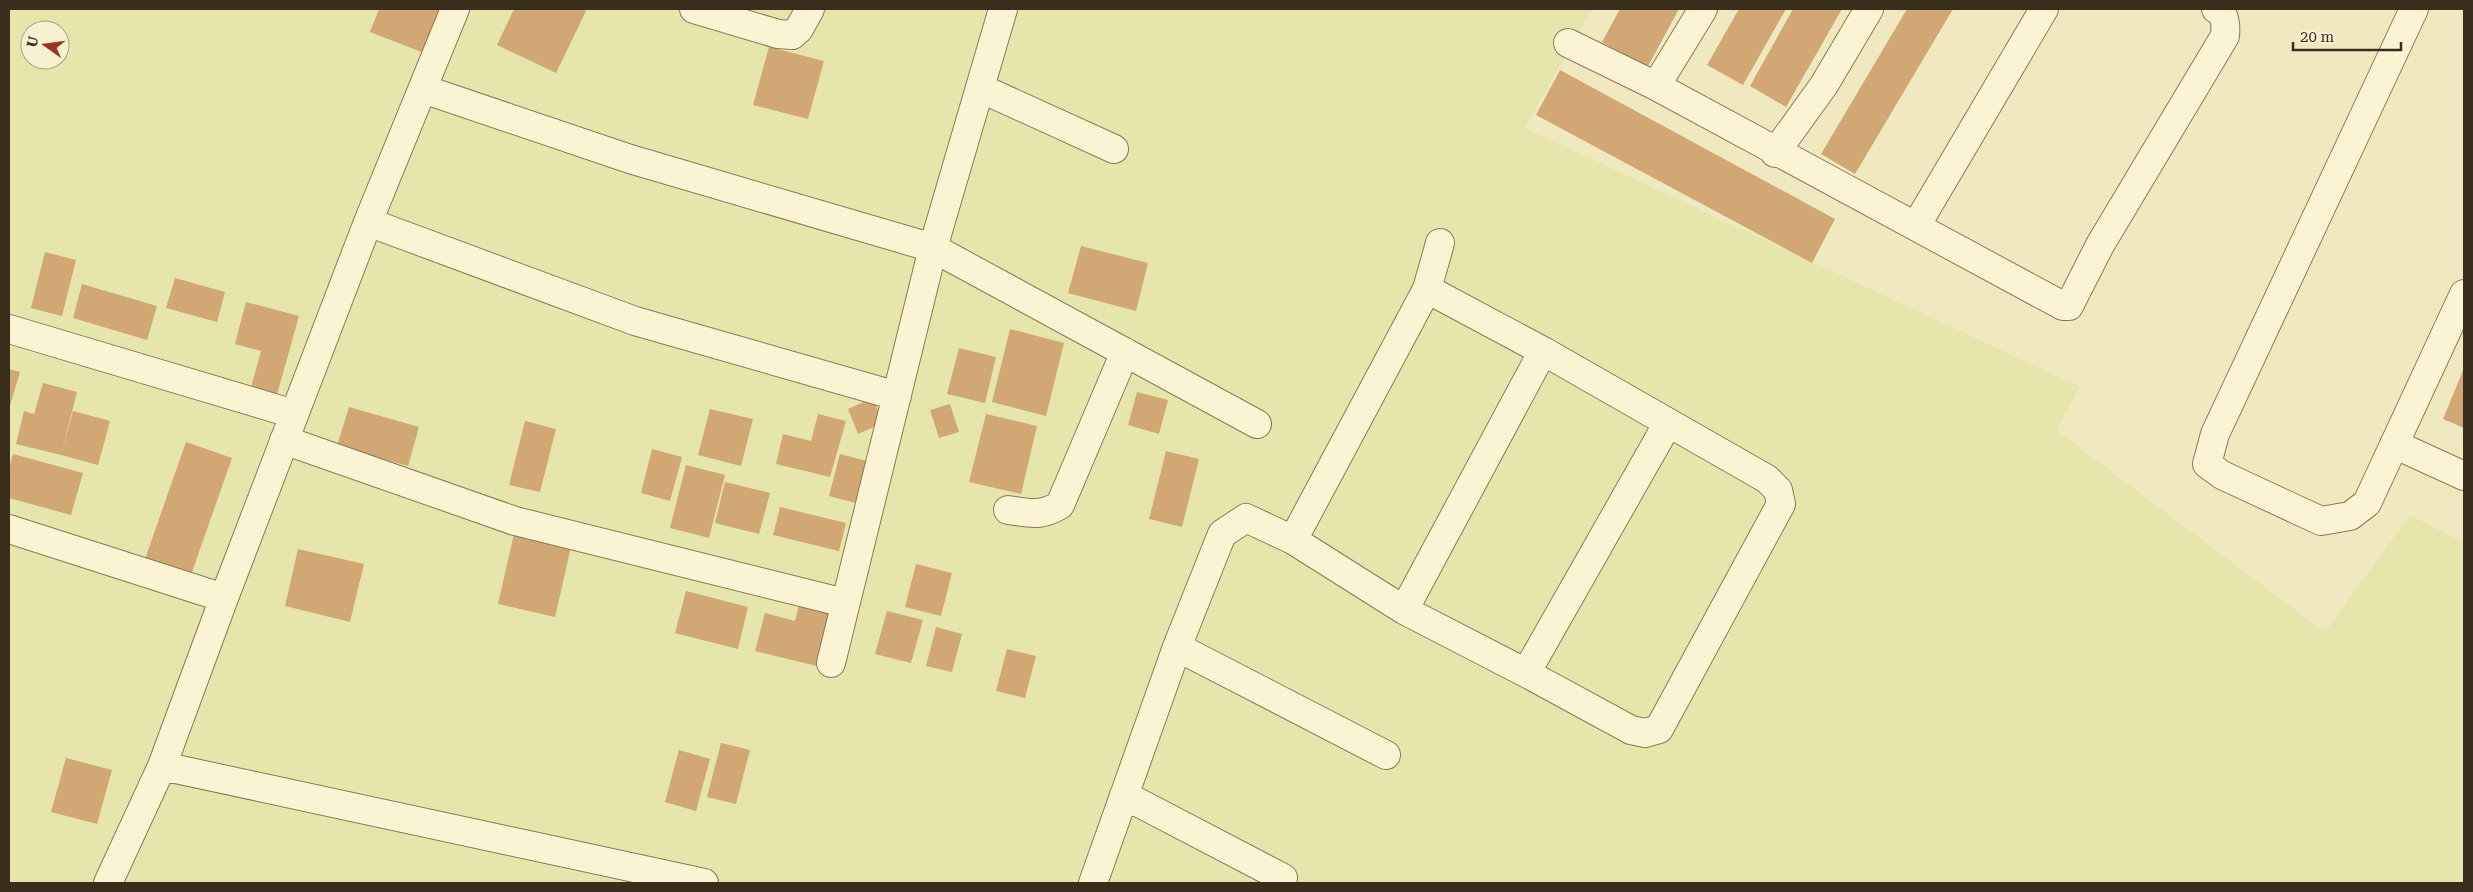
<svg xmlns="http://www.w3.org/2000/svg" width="2473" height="892" viewBox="0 0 2473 892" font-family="'Roboto Serif',serif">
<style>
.farmland{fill:#e6e5ac;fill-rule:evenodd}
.building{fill:#d1a773}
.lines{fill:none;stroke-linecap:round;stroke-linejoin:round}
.street-casing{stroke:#8a7956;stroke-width:30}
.street{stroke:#fbf4d3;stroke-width:28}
</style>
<rect width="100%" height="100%" fill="#f0e9bf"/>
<path class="farmland" d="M9,9H1592L1525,128L2080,387L2056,430L2325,632L2410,515L2464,543V883H9ZM30,30H60V60H30Z"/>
<path class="building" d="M379,9H441L424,53L370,32Z
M514,9H581L586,11L556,73L497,45Z
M1620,9H1679L1647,68L1602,42Z
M1739,9H1786L1743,85L1707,65Z
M1793,9H1842L1786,107L1750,86Z
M1907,9H1953L1855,174L1821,154Z
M769,47L824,61L808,119L753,105Z
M1560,70L1835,219L1812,263L1536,115Z
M1081,246L1148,263L1136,311L1068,293Z
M45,252L76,260L62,316L31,308Z
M175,278L225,292L217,322L166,308Z
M82,284L157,306L147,340L73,318Z
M246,302L299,316L276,398L250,391L261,351L235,344Z
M1010,329L1064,343L1046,416L992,402Z
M959,348L996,357L985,403L947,394Z
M2464,368V428L2443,419Z
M9,369L20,372L9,409Z
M43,383L77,392L61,455L16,444L24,411L34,414Z
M1137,392L1168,400L1159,434L1128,425Z
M873,398L883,423L858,434L848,409Z
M950,404L959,432L939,438L930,410Z
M349,407L419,427L408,466L337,446Z
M710,409L753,419L741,466L698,455Z
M73,411L110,421L98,465L61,455Z
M818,414L846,421L830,477L776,464L783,434L811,441Z
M986,414L1037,426L1021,494L969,482Z
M525,421L556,429L540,492L509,485Z
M186,442L232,458L191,575L145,559Z
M652,449L682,457L670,501L641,493Z
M1166,451L1199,459L1182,527L1149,519Z
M13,454L83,473L71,515L9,498V468Z
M840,454L878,464L868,506L829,496Z
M686,465L725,475L709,538L670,528Z
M725,482L770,493L759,534L715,523Z
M780,507L846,523L839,551L773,535Z
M516,525L573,538L555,617L498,604Z
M298,549L364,564L350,622L285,606Z
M916,564L952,573L941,616L905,607Z
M686,591L748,607L738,649L675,633Z
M801,597L839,606L821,667L755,651L765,613L795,621Z
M887,611L923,620L911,663L875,654Z
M936,627L962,634L952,672L926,666Z
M1007,649L1036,656L1025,698L996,691Z
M721,743L750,750L736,804L707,797Z
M679,750L710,759L696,811L665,802Z
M66,758L112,770L97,824L51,812Z"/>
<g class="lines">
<defs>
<path id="street" d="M694,9L778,34L792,35L799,29L810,9
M2414,9L2215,434L2207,464L2222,475L2321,521L2350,516L2367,503L2464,294
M1568,43L1656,86L2063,306H2069L2100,245L2225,36C2226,26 2226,14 2216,9
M1656,86L1703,9
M980,88L1114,149
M423,89L630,159L933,248L1257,424
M1775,153L1824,85L1869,9
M368,222L635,321L897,396
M1916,226L2044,9
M9,329L294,414
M284,440L515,521L845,603
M2394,444L2464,476
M1008,510C1030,513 1040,517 1060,505L1125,352
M9,529L224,598
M1293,540L1427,289L1440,243
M1404,610L1543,351
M1177,647L1386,755
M831,663L933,248L1003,9
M1526,673L1668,423
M162,766L704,883
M1124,795L1283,878
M108,883L162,766L224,598L368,222L455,9
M1093,883L1177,647L1222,534L1246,518L1293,540L1404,610L1526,673L1631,730L1645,733L1659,729L1781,504L1778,490L1767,479L1543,351L1427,289"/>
</defs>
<use href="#street" class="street-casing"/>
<use href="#street" class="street"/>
</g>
<rect width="2473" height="892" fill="none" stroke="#392e1c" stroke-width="20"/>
<g transform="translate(45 45) rotate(284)"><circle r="24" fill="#f7f1cf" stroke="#aba387"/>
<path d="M0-4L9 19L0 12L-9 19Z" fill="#9c3323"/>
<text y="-8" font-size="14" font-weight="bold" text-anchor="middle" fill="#392e1c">U</text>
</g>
<path d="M2293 42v8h108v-8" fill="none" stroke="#392e1c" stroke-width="2.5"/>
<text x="2300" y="42" font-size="15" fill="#392e1c" stroke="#f7f1cf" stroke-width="4" paint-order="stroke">20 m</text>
</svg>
